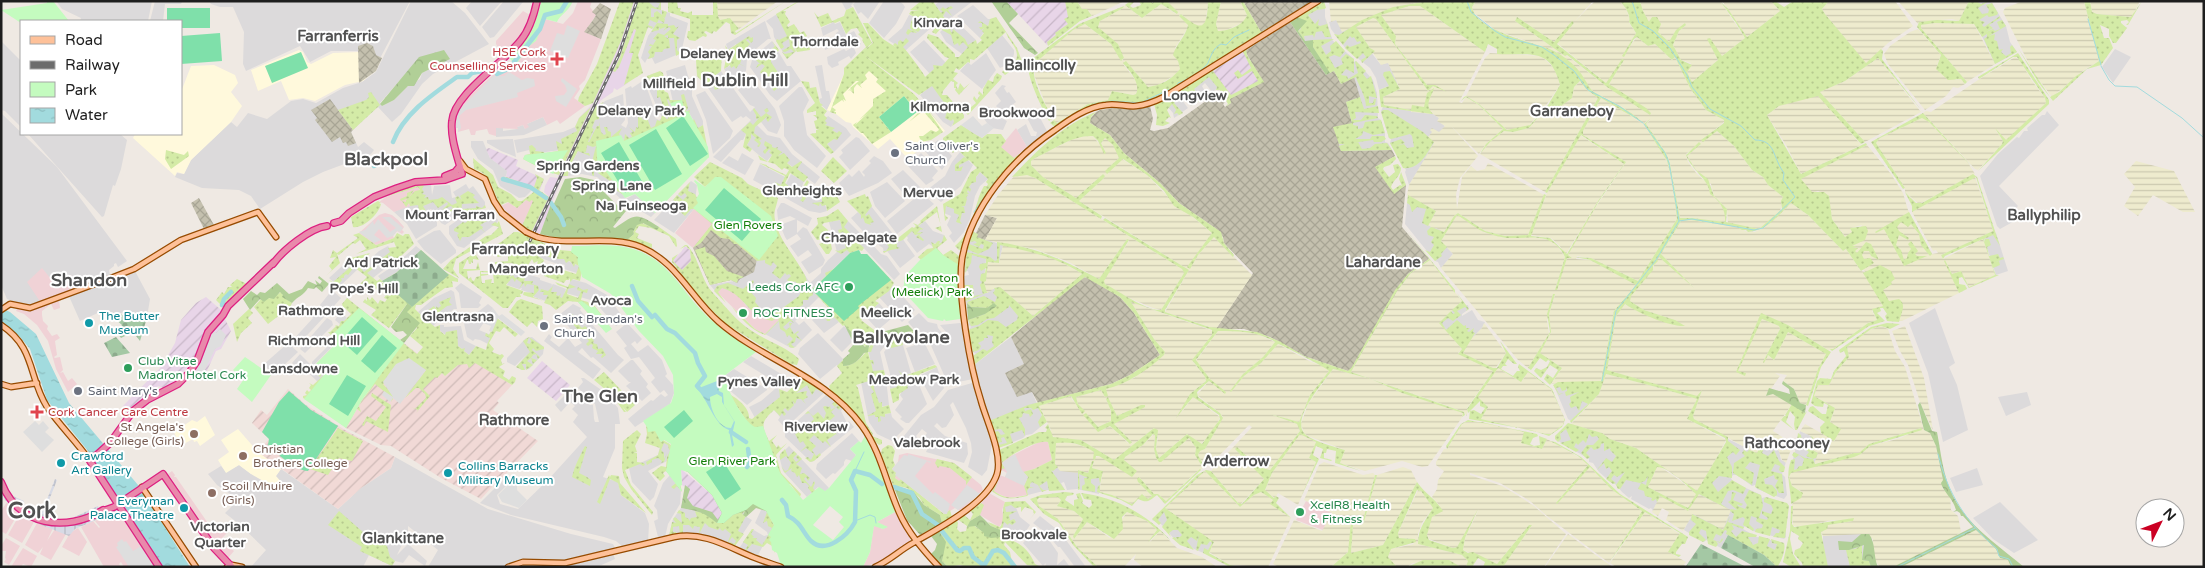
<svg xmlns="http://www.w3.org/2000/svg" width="2205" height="568" viewBox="0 0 2205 568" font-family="'Varela Round',sans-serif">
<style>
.residential{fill:#dcdadb;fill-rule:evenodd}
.commercial{fill:#f0d2d6}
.industrial{fill:url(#industrial-furrows)}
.education{fill:#fff9dc}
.military{fill:url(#military-furrows)}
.railway{fill:#e8d5e8}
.construction{fill:url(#construction-cross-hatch)}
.farmland{fill:url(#farmland-rules);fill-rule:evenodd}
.grass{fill:url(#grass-dots);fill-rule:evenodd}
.forest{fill:url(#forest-crowns)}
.cemetery{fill:url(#cemetery-stones)}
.park{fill:#c4fbbf;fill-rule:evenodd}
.pitch{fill:#7fe0aa}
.parking{fill:#dedede}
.plaza{fill:url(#plaza-grid)}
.water{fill:url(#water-ripples);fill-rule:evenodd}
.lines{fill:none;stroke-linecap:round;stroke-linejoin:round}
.stream{stroke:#a2dbde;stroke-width:1}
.river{stroke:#a2dbde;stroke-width:4.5}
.major-casing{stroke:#974b00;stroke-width:7}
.highway-casing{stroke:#dd2081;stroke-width:8}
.major{stroke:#fec199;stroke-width:4.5}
.highway{stroke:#e989ab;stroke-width:5.5}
.rail-casing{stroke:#6c6c6c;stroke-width:3}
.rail{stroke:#fff;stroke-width:1;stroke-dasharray:4;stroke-linecap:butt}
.major-bridge-casing{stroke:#974b00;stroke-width:7;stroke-linecap:butt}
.major-bridge{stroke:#fec199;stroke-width:4.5}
.health-dot{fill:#e0444e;stroke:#fff;stroke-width:2}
.worship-dot{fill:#6b7280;stroke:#fff;stroke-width:2}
.leisure-dot{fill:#2e9e5b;stroke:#fff;stroke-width:2}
.culture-dot{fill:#0f9aa8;stroke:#fff;stroke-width:2}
.education-dot{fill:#8d6e63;stroke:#fff;stroke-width:2}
.labels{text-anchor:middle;stroke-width:4;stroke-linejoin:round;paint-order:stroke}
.health-label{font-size:12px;fill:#be3a42;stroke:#fff;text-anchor:end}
.worship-label{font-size:12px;fill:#5b616d;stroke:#fff;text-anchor:start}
.park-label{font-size:12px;fill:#137e09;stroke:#fff}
.leisure-label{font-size:12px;fill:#27864d;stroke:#fff;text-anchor:start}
.culture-label{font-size:12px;fill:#0d838f;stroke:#fff;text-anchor:start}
.education-label{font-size:12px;fill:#785e54;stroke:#fff;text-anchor:start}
.neighbourhood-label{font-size:14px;font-weight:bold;fill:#515151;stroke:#fff}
.quarter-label{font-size:15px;font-weight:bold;fill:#515151;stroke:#fff}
.district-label{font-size:18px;font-weight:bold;fill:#515151;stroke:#fff}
.town-label{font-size:22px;font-weight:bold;fill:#515151;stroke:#fff}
</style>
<defs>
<pattern id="industrial-furrows" width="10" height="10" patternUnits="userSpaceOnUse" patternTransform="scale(1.25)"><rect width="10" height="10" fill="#e8d5e8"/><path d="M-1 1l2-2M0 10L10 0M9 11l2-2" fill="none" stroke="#c7b6c7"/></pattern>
<pattern id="military-furrows" width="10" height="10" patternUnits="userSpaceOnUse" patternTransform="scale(1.25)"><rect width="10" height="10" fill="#f1d9d6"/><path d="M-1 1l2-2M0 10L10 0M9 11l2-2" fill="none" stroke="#cebab7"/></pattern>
<pattern id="construction-cross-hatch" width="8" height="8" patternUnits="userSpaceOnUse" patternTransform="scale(1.25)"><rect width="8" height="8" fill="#c4c0ae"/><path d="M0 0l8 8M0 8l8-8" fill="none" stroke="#a8a595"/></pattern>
<pattern id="farmland-rules" width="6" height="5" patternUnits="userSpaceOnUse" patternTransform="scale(1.25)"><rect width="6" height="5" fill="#eeebce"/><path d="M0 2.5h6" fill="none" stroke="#ccc9b0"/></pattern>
<pattern id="grass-dots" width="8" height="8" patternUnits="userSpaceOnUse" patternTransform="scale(1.25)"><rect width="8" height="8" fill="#d4eba7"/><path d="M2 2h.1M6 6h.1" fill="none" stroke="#b6c98f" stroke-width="1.8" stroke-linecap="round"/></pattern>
<pattern id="forest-crowns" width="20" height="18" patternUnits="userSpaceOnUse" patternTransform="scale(1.25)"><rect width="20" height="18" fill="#b1cf97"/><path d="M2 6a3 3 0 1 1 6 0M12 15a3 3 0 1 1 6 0" fill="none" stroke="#98b182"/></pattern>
<pattern id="cemetery-stones" width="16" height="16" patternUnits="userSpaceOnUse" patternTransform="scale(1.25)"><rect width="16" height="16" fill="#a4c8a4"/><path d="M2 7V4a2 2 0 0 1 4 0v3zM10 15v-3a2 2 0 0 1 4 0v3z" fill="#8dab8d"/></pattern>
<pattern id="plaza-grid" width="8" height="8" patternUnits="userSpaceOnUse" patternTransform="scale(1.25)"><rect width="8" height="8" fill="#d7dae5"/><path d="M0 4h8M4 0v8" fill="none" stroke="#b8bbc4"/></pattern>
<pattern id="water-ripples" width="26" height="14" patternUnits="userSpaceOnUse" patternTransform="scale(1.25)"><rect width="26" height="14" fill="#a2dbde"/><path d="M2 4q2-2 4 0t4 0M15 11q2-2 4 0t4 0" fill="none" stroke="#8bbcbe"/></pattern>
</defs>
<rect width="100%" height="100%" fill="#efe9e3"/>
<path class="residential" d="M56,1H152L148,21H80L81,18L62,9Z
M155,1H186L182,2L181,4H165L163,21H150Z
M209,1H410L376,66L360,51H331L310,62L300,46L246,71L243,64L244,32L233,7H220L211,4Z
M411,1H451L465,13L489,44L433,74L422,84L401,114L392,122L378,107L364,119L351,132L358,147L364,142L374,150L371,154L323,172L303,182L260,209L251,196L239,190L202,188L175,177L177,173L184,174L191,160L231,122L237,127L248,113L267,119L291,101L303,99L316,103L343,88L362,82L376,72ZM415,63L432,68L422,73L420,79L408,86L394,100L382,106L380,103Z
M472,1H502L480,26L466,8Z
M504,1L523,2L494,37L490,38L482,27Z
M648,1H661V10L670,13V16L688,23L681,53L655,64L652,58L647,59L645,63L641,58L648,36L653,29L647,27L649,21Z
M841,1H852L853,4L857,1H880L868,19L861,12L858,14L853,4L851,5L852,7L846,10Z
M884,1H899L903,4L905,7L896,24L884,38L869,23Z
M940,1H973L947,21L935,5Z
M1323,1L1325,4V17L1333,41L1354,59V62L1356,61L1373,80L1377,93L1378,118L1381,120L1385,133V142L1388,143L1392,150L1341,151L1339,144L1341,84L1326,75L1290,22Z
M1971,1H1989L1992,3L2006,26L2010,42L2017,52L1995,64L1979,30Z
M973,5L988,19H992L980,38L957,16Z
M777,14L796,51L787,59L774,37L773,29L766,21Z
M909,15L923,18L933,26L905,51L888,40L902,28Z
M954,19L976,40L962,54L946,42L940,32Z
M1336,20L1352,28L1381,65L1388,62L1398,82L1379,90L1376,78L1370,68L1346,49L1331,29L1329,22Z
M765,21L771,39H768L750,54L747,59L746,71L732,80L724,69L733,64L736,44L728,50L726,44Z
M834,22L835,24L840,22L846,35L854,31L861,44L854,48L856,53L851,59L849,56L838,62L839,65L832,68L828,64L827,57L844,49L846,51L853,47L847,36L840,40L841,43L825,50L824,43L837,36L836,33L839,31L837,29L823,36L821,28Z
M1002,35L1014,50V54L1011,63L1000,68L987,48Z
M924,40L946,63L930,74L910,52Z
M1,41L21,61V127L5,111L1,110Z
M772,41L787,66H791L801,81L777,101L770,95L750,67L753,57Z
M2115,49L2131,57L2113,83L2102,67Z
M986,53L996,70L982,89L960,71L968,62L971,65Z
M685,65L688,76L692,82V96L703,121V125L698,128L688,111L685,112L682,100L673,102L666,71Z
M822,65L826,91H829L831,102L827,110L821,105L819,99L822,98L815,66Z
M721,71L750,112L755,107L750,105L738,90L752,79L775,109L781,125L777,134L768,131L761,122L768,116L757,125L767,135L780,138L792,154L820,177L815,184L774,153L767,161L760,156L747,145L751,138L746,134L743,140H741L721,162L713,157L751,120L746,116L743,118L741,116L732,122L708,88L715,82L712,78Z
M653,74L678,116L624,141L620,135L596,141L605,170L614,183L626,199L635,194L655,213L651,217L622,200L597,177L582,174L568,176L569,168L595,120L598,109L605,101L623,94L625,120L621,125L626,128L628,123L625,89L631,86L632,88L644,80L656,114L655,118L659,120L662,118L647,85V76Z
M1211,74L1220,87L1212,92L1205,83L1202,86L1207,95L1191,106L1186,97L1182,100L1188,108L1174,118L1173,113L1167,106Z
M932,85L946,104L954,122L951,127L943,122L920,95Z
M1002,85L1006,86L1004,88L1007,93L1009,92L1016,102L1002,113L996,106L1001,101L995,93Z
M799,87H802L809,100L803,112L807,135L826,156L817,168L794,150L784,136V121L779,106Z
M705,91L733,131L730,138L713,154L706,120L696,95Z
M985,106L989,107L996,115L1007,121L1003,130L992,128L987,123L979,112Z
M1383,107L1433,114L1439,118L1445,127L1409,185L1405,172L1406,170L1390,143L1391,139L1389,138L1381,111Z
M2047,111L2059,125L1999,186L2018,206L2015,209L2018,219L2000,229L1997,226L1980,176L1998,154L2017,137L2019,138L2024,131H2028L2027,128L2042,115H2045Z
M1034,112H1037L1047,131L1027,147L1017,130L1026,124L1031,136H1036L1037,132L1034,131L1026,116Z
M1,113L57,167L127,261L118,267L116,263L114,264V266L109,270L110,276L77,287L71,275L51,279L38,296L41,303L28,307L7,299L1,285Z
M828,116L846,128L851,135L834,152L827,144L839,135L822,123Z
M543,117L547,125L538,129L524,135L496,137V128H503V131L517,129V127L523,125L525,129L527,124Z
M575,127L577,131L568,149L531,154L529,150L517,153L514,140L563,132Z
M28,134H120L127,140L121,169L115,186L113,185L104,216L102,217Z
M856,137L859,138L870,151L850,170L839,157L843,153L841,150Z
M513,139L516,157L501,151L487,143V140Z
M938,140L952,156L942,170L924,150Z
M471,141H483L490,158L508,171L504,180L523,186L532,190L525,197L519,198L500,186L493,170L478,159L471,147Z
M960,152L973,165L961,186L941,202L927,190L945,176L952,162Z
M742,153L754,160L745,175L722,163L729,156L738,161Z
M921,153L938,171L932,178L934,180L926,185L908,166Z
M874,156L883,161L892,173L878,183L849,196L839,183L849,174L852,177L859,170L864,177L865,175L862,172L871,163L869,161Z
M760,164L785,177L782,182L786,184L791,174L804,181L800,192L802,193L805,188L822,196L821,199L824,201L827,211L820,213L809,211L753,180Z
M903,170L921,188L908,199L891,179Z
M980,172L988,179L980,186L975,196L970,219L964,232L954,243L949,236L952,233L947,225L951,216L944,213L946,206L950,202L960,210L969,187Z
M691,181L697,185L694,209L674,233L654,220Z
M887,182L905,201L885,218L875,206L870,192Z
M431,184L432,195L434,186L450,185L452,198L456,197L453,192L466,184L469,189L473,186L485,202V208L464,212L445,225L441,223L433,210L430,209L429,212L437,222V226L416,239L407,224L394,212L424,198L418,186Z
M920,194H923L934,204L897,234L887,221Z
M781,203H784L812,218L808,226L797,220V233L803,227L807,229L825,260L823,265L809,274L801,262L812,255L808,250L798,257L790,246L801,239L797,234L787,240L785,237L780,225L796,219L790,216L778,220L777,210Z
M1407,203L1436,211L1443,235L1440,240L1453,254L1441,268L1438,262L1435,261L1405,224Z
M871,206L897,239L902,238L915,256L900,268L887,251L884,253L883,248L869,238L851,218L858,212L862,215Z
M492,212L498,220L497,223L464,248L457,246L449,234V226L465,215L466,217L471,216V214Z
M840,220L842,226L848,221L860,233L846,246L850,253L812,289L819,297L795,321L799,325L804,321L812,330L795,347L791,348L765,334L779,320L761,318L747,307L737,294L717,293L710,285L734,281L751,272L757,259L779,235L810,283L821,273V269L828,260L837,252L829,222Z
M925,221L933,231L944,235L946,239L939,244L935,243L932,246L929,244L917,253L907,240L908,238L906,235Z
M440,230L456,250V253L441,264L424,250L417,241L434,231Z
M1996,233L2008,271L1996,275L1984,239Z
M972,235L1003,245L999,262L986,259L984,281L987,293L994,288L1033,316L999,344L974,361L973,356L976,354L973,352L969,329L971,327L969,325L964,288V276L969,275L968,271L964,272L966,252Z
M863,239L871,243L881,254L887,256L900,274L894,280L860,244Z
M388,246L397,259L373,278L363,272L360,268L379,251Z
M416,246L421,250L396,273L382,281L378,276L396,264Z
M541,249L579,266L577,273L564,269L565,265L563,264V266L538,257Z
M351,258L358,269L339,287L329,278Z
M509,268L540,278V280L552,284L551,286L553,284L566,289L560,306L534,297V294L521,290L522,288L519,289L507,285L511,276H497L496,269Z
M135,271L150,299L147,317L122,313L109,319L100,312L80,321L68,294L112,280Z
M571,279L586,283L607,295L625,320L616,326L594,301L566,293Z
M461,283L482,297L479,303L481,305L478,308H461L459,293L455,288Z
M893,285L915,310L902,322L879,297Z
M332,290L341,298L334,306L347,318L341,325L335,320L339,314L337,312L331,316L320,305Z
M451,290L454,292L457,309H454L443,317L433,326L418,312L434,298Z
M879,303L892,318L878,330L865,316Z
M488,304L493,308L479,330L491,335L488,344L480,340L475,339L473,341L467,337L464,323Z
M573,304L581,308L580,310L618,355L624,360L611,373L593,357L591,358L582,348L578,352L601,369L593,379L544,341L549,334L552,337L550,340L559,347L568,338L575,347L582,343L559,315Z
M1468,305L1469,309L1462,314V316L1472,310L1478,320L1485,322L1482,328L1462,349L1439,323L1454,307Z
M318,307L325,314L324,317L297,346L292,341L313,318L311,314Z
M828,308L839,322L824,333L812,320Z
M1935,308L1955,363L1949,367L1957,385L1968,430L1943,442L1928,373L1909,323Z
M919,313L928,322L937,324L938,328L944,335L946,332L940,325L960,323L963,324L973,379L948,384L929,341L923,337L916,340L914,329L908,322Z
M327,318L332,321L333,325L305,353L300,349Z
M627,323L642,339L637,344L635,341L631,344L638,352L648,345L662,360L667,374L665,376L673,385L674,393L670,404L635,427L628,419L651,400L653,401L661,394L665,397L668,395L664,390L660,393L651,382L655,378L639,357L631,359L624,348L627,346L616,332Z
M440,325H444V327L461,326L464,340L476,346L469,355L437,328Z
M844,326L850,333L852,342L842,352L830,340Z
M886,332L889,341L880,352L884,370L873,373L868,349L877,337Z
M818,333L843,359L841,372L837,365L820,379L798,354L800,348Z
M532,337L544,347L543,354L529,369L522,370L516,367L527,354L515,366L507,362V358L526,338Z
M1011,337L1024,364L1005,374L1026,393L1032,392L1045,423L1032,434L1026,435L1023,438L998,448L980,392L974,365Z
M335,339L338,341L313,366L324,375L318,382L303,368L301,370L292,363L300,354L312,366V362Z
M924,342L935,364L915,372L906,348Z
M288,343L298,352L282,367L278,365L272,372L263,365Z
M903,345L911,373L901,377V386L890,389V374L884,352L888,347Z
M751,356L793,381L785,388L743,362Z
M631,360H633L642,371L640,374L648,384L646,387L651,393L642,401L626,386L631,382H629L618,371Z
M937,367L944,388L933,401L919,376Z
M734,369L767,389V390L747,405L728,389L724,376Z
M581,378H584L600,389L609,397L618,408L620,424H615V448L603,477L618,482L621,495L645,513L649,524L648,542L623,547L616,541L604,537L511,515L480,503L501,482L506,486L497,495L500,504L518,509L547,481L587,437L573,422L578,415L572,409L575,406L570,402L561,412L555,405L573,387L590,405H593L594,419L595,422H599L595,404L578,388L583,382Z
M886,379L889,405L880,407L882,415L891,413L892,417L904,429L892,441L877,434L869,422L861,382Z
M917,380L927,404L909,423H906L900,419L902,417L895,410L903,399L900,395L906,384Z
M1601,382L1592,400L1571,421L1568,419L1554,386Z
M806,383L824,393L785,428L778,420L780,417L774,410L787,397Z
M972,383L992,444L987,470L982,476L968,467L972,452L971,443L966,428L953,402L950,405L954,415L946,427L942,428L937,423L934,426L945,436L967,443L968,454L964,463L926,452L929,445L923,439L927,433L922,429L916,436L922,443L917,449L906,447L899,442L921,415L934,407L948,390Z
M776,388L785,393L755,418L749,407L761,401Z
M2027,392L2031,405L2006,416L1998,397Z
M827,394L843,408L841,411L847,423L849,421L854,427L811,462L785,437V432Z
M1570,424L1610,439L1656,464L1646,488L1660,496L1653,511L1651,508L1649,509L1631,499L1632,496L1629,498L1622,492L1615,484H1613L1599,472L1593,463L1589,462V459L1558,441L1555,436Z
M1800,431L1813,437L1818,454L1814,465L1790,471Z
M852,433L859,441L850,449L856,455L852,461L846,459L844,462V465L835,474L833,473L826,479L816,469L817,464Z
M1728,439L1757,453L1771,441L1779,451L1781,460L1786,462L1782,474L1785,477L1787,495L1784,499L1757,489L1755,485L1752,486L1737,475H1733L1731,478L1733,482L1761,495L1762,498L1766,497L1784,503L1786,537L1784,539L1753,531L1745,526L1743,529L1757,537L1784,543L1782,556L1764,555L1728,535L1721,548L1706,540L1704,542L1684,530L1692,514L1699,493Z
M661,442L669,443L671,449L667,461L648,471L658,484L654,497L650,501L632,482L629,468L658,455Z
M789,446L829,488L825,492L818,487L807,497L783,471L779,456Z
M395,457L488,509L571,534L613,544L615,548L566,560H517L503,567H428L438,550L408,526V532L397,555L408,544L427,561L425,566L409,555L403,563L395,561L392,566L369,555L363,567H251L266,550L239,524L225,513L234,504L233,496L217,485L208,474L221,466L226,472L239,465L251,474L276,476L281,469L338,509L361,488L391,468Z
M1055,464L1078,472L1101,476L1099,494L1077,489L1067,490L1064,482L1061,483L1065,490H1047L1028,495L1025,486L1027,471Z
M1977,468L1983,485L1956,492L1950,478Z
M670,475L681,491L680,504L668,524L665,537H658L654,521L658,519L657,510L654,506L663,483Z
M2000,502L2038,540L2014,553L1993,539L1973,518Z
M1014,503L1020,517L1030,525L1020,540L1002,531L1003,507Z
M681,508L704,513L717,523L746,510L743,515L752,520L734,547L698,534L688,533L669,535L673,519Z
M763,509L767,512L774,525L757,557L740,550V547L752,529L764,536L768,535L767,532L755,523L761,510Z
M1164,509L1212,543L1206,554L1177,542L1161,524L1152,520Z
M1040,516L1060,532L1086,567H1075L1060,547H1058L1047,534L1033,523Z
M1840,533L1866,534L1874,567H1823V536Z
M1031,534L1039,542L1044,536L1049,540L1058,553L1057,565L1064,559L1070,567H1045L1046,563L1043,566L1023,543Z
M613,553L615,559L597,567H552Z"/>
<path class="commercial" d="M578,1H592L590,7L596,15L585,32L601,39L585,80L579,86L580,89L574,98L585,106L560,124L557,120L547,125L543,117L527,124L529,127L525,129L523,125L517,127L518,129L496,128V136L489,134L487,129L476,131L475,135H471L469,129L458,132V128H456V115L465,100L503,66L510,70L515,66L545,19L563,24L573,13Z
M523,11L530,15L522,32L505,54L501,52L496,44V41Z
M1016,128L1027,147L1012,160L1000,147Z
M418,186L422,197L409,199L410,206L394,212L383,203L379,202L386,197Z
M535,191L539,193L522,226L501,206L509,202L515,207L523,203Z
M694,209L713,224L693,248L675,233Z
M385,213L392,215L398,220L404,227L402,230L404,232L402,234L397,231L393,236L394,238L376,245L359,233L379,215Z
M42,268L51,279L71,275L77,287L41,303L27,282Z
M722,288L737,294L747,307L761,318H777L779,320L765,334L755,329L717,292Z
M59,300L60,308L54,310L51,304L42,311V315L43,321L48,326L47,329L52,336L57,334L60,338L55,341L57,355L54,357L55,358L60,357L63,370L60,373L63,372L68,381L72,378L77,384L68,392L56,369L48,341L37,325L24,314L16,311L18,307L27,309Z
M1041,441L1048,442L1052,460L1034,469L1027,471L1030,476L1025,486L1028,495L1008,498L992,491L998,482L999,475L1005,477L1007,473L1000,469V467L1007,458Z
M907,453L954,463L981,485L983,490L961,511L955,508L945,514L901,479L899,482L895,478L892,469L898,462L899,455Z
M172,471L175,475L174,477H176L212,529L219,524L227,533L221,539L234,551L228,558L218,547L171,478L168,474Z
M989,493L1005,502L1002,510L1004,520L999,527L980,515L978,508Z
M1306,501L1332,512L1323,530L1296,520Z
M7,502L19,512L6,534L1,531V511Z
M118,511L133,534L155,567H124L121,562L119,564L121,567H104L81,527L93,521L99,528L100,527L95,521Z
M895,512L910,537V541L880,562L863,567L870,552L874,525L883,529L887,527L877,522Z
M20,514L34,522L22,543L8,535Z
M37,523L53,528L47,541L55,529L66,534L51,560L40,554L43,547L38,553L25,545Z
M78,528L87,542L79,556L62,547L70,533Z
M6,538L20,546L9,565L4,562L6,559L5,558L6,551H1V546Z
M23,548L37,556L31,567L23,564L21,567H11Z"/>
<path class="industrial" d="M1006,1H1066L1079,21L1047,45Z
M1243,50L1264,82L1229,99L1208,71L1238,52H1243Z
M489,148L518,160L516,166L544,179L540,190L506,177L507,171L490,158L486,149Z
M685,246L690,250L691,261L682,271L672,260L681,252Z
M206,297L220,309L231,331L221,349L216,351L206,373L201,375L187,368L171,384L163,388L158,386L128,410L123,406L162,366L175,343L181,320L196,303Z
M542,361L570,385L556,401L527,378Z
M681,469L712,495L723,513L717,523L704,513L681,508L685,487L682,485Z"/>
<path class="education" d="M299,50L303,52L307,62L311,64L333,53L359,52L373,72L363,81L345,85L315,101L303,98L289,100L281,81L258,91L251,70Z
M861,53L914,94L945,131L923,143V146L908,159L890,139L878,149L853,127L851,123L846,122L836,114L827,110L847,68Z
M214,65L235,75L238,83L231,92L242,106L231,122L191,160L184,174L177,172L175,176L133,138L135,134H181V92L191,66Z
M205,416L215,435L200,446L197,441L194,442L193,439L180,446L174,432L192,420L197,422Z
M238,429L258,452L281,469L276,476L283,484L277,489L251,474L239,465L226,473L218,460L229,452L221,440Z"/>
<path class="military" d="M404,343L445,376L467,356L512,385L497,401L499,403L493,410L538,441L495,485L493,484L492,487L481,499L441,478L391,446L381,445L346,428L362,400Z
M288,389L306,405L345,430L395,457L391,468L361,488L338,509L258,452L269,439L252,423L261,410L267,415Z"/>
<path class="railway" d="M630,1H648L651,10L628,83L617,90L614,88L613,92L600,101L593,125L569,168L568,176L562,177L540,234L528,230L522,226L549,197L544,192L545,186L550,177L558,178V174H554L575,137L574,133L577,131L575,127L579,118L594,102L593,98Z"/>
<path class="construction" d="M1243,1H1312L1299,11L1261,32Z
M600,3L611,9L601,39L584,32L593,20L596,15L592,12Z
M1290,22L1326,75L1334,71L1341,84L1354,77L1360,97L1346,102L1352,123L1339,144L1341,151L1392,150L1395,156L1376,167L1394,193L1406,185L1402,227L1429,259L1408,274L1352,368L1348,371L1304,356L1270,337L1244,329H1216L1253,273L1224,243L1223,237L1215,228L1179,203L1160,183L1124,153L1110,135L1090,123L1089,120L1096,112L1100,110L1114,108L1133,109L1150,106L1153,119L1150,130L1154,131L1168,128L1217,93L1225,102L1223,104L1225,107L1231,103L1229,99L1263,82L1245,51Z
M367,43L373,46L376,55L382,58L376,71L359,83L358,46Z
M330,99L353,130L351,132L356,143L348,146L346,142L343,143L340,137L332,142L315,120L317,118L311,110Z
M199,198L214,225L204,229L191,203Z
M985,215L997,218L985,240L977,237L976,233Z
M713,224L757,259L754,272L740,279L737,283L731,280L710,285L693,248Z
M1082,277L1089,278L1120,297L1134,313L1160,355L1130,375L1111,384L1038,403L1032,392L1017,397L1005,373L1024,364L1011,337Z"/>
<path class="farmland" d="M717,1H778L739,29L730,18L720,20L718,16Z
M1077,1H1125L1092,16L1089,11L1082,9Z
M1167,1H1208V3L1206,20L1204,24L1199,27L1195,26L1181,14L1179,16L1188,24L1187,29L1175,48L1180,69L1175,75L1158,85L1148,87L1134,70L1123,64L1137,82L1138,88L1136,94L1133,95L1112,91L1108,100L1088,104L1056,123L1047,108L1035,77L1034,64L1040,57L1073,30L1085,24L1111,44L1122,61L1124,58L1098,27L1100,21L1123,8L1125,5L1142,18L1161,4L1176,14Z
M1221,1H1240L1247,15L1246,19L1242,23L1224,31H1218L1216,24Z
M1329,1H1428L1393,7L1342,32L1336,20L1331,22Z
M1476,1H1593L1575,21L1595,1H1620L1626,9L1629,17V23L1636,33L1622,56L1637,37L1648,46L1655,44L1672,60L1675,57L1690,88L1706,110L1724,120V122L1702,140L1717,131L1734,146L1752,170L1763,177L1768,185L1783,197L1780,212L1759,229L1728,223L1727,209L1714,196L1711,184L1696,170L1687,156L1701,144H1698L1686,154L1688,162L1697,174L1709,185L1710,192L1724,208L1726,211L1725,222L1692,218H1680L1670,164L1666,153L1646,124L1650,120L1645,122L1667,162L1672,180L1677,219L1638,281L1591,258L1577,256L1576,259L1590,260L1637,285L1614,311L1601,381L1551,384L1562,368L1539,353L1551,332L1549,314L1555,295L1553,294L1547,320L1549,334L1528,368L1518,360L1441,268L1453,254L1441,241L1457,214L1484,232L1506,238L1526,236L1550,240L1556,244L1565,257L1555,290L1567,258H1572L1568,255L1581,229L1626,162L1583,135V131L1601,98L1621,109L1641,123L1624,108L1594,92L1588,86L1579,71L1555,51L1495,30L1473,12L1472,7ZM1517,17L1554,42L1572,22L1574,23L1557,43L1606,83L1624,60L1609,84L1651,113L1648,114L1644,109L1607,87L1566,55L1565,56L1515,21Z
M1640,1H1720L1745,38L1722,56L1708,40L1718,60L1692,82L1687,72L1691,63L1681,60L1673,45L1679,31L1686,25L1685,23L1669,42L1658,32L1657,17H1652L1649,23L1643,11Z
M1722,1H1771L1780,11L1747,37Z
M1829,1H1895L1913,26L1888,43L1866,64L1825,14L1822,9Z
M1898,1H1969L1959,21L1952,19L1919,22L1918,24Z
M2023,1H2084L2099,61L2084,70L2052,97L2033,72L2003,12L2005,8Z
M2090,1H2140L2132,17L2097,14L2092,12Z
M1409,6H1420L1485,52L1459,102L1462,103L1466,97L1479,105L1503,129L1486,144L1479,154L1451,126L1478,156L1460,178L1456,194L1457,209L1462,177L1471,166L1477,171L1485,169L1488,163L1544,195L1528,235L1505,236L1485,231L1458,213L1454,216L1444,232L1436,228L1434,229L1428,225L1436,211L1407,195L1409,185L1434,143L1428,137L1432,132L1430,130L1432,128L1439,132L1445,126L1437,121L1439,118L1433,114L1411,112V110L1384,105L1383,97L1400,89L1388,63L1381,65L1356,27L1373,18L1376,19L1428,91L1433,86L1427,85L1395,44L1396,36L1380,15Z
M1935,23L1974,24L1995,64L1967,82L1921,28V25Z
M1918,29L1941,55L1937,65L1956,80L1961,79L1965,84L1958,88L1953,87L1946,96L1925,110L1888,64L1884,54L1890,46L1910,32Z
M1490,53L1541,56L1555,69L1560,85L1547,104L1528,127L1507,130L1479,104L1466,96L1485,58Z
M2015,57L2019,59L2032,81L2045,98L2046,103L2007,140H2004L1995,129L2003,141L2002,144L1978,170L1975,169L1923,113L1926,111L1931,112L1978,80Z
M1878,58L1921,112L1865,142L1820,92L1845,81Z
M1581,81L1586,89L1598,98L1545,192L1480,154L1490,142L1504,131L1513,132L1529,128L1546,108L1572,98L1574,87Z
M1810,96H1818L1822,99L1861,145L1801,174L1786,145L1767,115L1779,106Z
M1922,118H1925L1967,161L1975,174L1919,204L1905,192V188L1876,143L1880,138Z
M1580,135L1624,164L1598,201L1566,254L1558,244L1551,238L1531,235L1547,193Z
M1085,136H1093L1106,153L1101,143L1105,138L1109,140L1119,153V158L1106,171L1122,159L1147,175L1168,197L1212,233L1188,267L1190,268L1198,255L1214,237L1252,275L1216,329L1165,312L1189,270L1079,201L1103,179L1105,176L1103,174L1076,198L1043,177L1031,165V161L1037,157L1077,137Z
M1867,145L1891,174L1903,193L1908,210L1932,254L1938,253L1936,250L1933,251L1912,212L1975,177L1993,231L1941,255L1943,259L1983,239L1995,275L1969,287L1961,271L1952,274L1945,260L1959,293L1902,321H1891L1883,306L1873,309L1872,311L1877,320L1868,323L1832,350H1828L1788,325L1761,314L1736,372L1762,319L1779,326L1780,329L1763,362L1768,355L1774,360L1788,332L1826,354L1818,369L1806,405L1800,403L1794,389L1783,381L1787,375L1775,373L1780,376L1766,396L1773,394L1792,404L1773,431L1793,444L1786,463L1782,460L1778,449L1770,441L1757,454L1694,419L1693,416L1702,390L1698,397L1607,370L1616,316L1624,304L1642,313L1675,320L1644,310L1630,301V296L1652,270L1657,259L1659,257L1665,261L1694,288L1661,254L1681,221L1691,220L1737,227L1748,232H1755L1765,227L1791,203L1808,215L1843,251L1846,249L1861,271L1865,272L1850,246L1862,225L1851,228L1852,232L1846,238L1832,219L1828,196L1818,191L1812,193L1800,179Z
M2136,161L2174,171L2195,212H2183L2153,195L2138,216L2124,206L2135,187L2124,174Z
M1015,175H1027L1035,178L1182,269L1184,273L1161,310L1153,308L1127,297L1105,284L1103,281L1129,241L1127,239L1099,279L1069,262L1035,249L985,240L997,218L985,215L998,195Z
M1003,245L1035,252L1057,260L1081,273V275L1033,316L1008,294L997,287L987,293L986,291L984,281H986L988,262L999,263Z
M1430,260L1462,301L1440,323L1462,349L1458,353L1493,371L1467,408V416L1464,412L1448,406L1351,372L1397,291L1411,273Z
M1131,302L1213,331L1212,335L1193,362L1205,377L1206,381L1190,394L1181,413L1193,397L1220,417L1214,430L1201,444L1187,434L1159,458L1156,449L1158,437L1154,428L1114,460L1081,440L1056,438L1051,435V430L1039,406L1071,396L1072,400L1084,411L1078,404L1076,397L1101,390L1105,397V389L1134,378L1139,373L1164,355L1165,352L1154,339ZM1108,398L1117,416L1141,405L1114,424L1132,442L1128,443L1110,426L1101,431L1086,413L1098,427L1111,421V411L1106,399Z
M1484,323L1506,353L1495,369L1463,353L1469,341L1482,328Z
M1881,326L1888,329L1895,351L1905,367L1924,430L1930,433L1936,446L1943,480L1942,488L1950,495L1951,510L1958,516L1961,532L1951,539L1893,567L1879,566L1873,557V539L1866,534L1823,536L1821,532L1828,525L1853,521L1832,520L1806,526H1793L1792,504L1798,498L1801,491L1792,486L1789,477L1791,473L1812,466L1861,454L1870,446L1901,438L1921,428L1869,444L1860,453H1854L1814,464L1818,453L1811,449L1813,437L1800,431L1805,424L1835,441L1830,423L1835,408L1814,396L1818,385H1829L1836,372L1849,357L1847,347L1869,330Z
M1905,326L1924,378L1933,431L1920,402L1908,365L1900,351L1892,331Z
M1218,331H1244L1257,334L1275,342L1263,357L1243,374L1231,392L1244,376L1260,364L1278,344L1311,362L1326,367L1329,371L1310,395L1299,422L1270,414L1297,424L1300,431L1270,470L1258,467L1250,460L1264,479L1240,505L1211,471L1252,427L1249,425L1215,460L1207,466L1204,467L1198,455L1200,451L1205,449L1223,417L1220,413L1197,395L1209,381L1225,394L1210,379L1196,361Z
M1498,368L1519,381H1522L1528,372L1551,389L1564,417V424L1551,434H1546L1481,419L1488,407L1477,397Z
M1333,369L1371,379L1402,393L1447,407L1463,413L1461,419L1428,466L1422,467L1402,461L1365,471L1349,466L1340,463L1345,450L1308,436L1304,433L1301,424L1308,404Z
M1606,374L1660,388L1697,399L1687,419L1726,440L1700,489L1697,491L1695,490L1636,448L1610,439L1602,433L1571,424L1599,394Z
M1466,422H1481L1525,432L1521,443L1542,449L1547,439L1582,459L1588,465L1556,503L1590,467L1611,489L1642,511L1609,563L1547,516L1530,501L1500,483L1470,473V475L1502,486L1517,495L1534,506L1566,534L1544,567H1503L1532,525H1529L1497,564L1463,550L1465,538L1479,509L1457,547L1453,548L1429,539L1427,535L1429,524L1432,517L1437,514L1440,506L1432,497L1437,489L1438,480L1444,471L1436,465V462L1444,449H1447L1462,424Z
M1155,433L1154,449L1156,458L1159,462L1189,438L1196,448L1195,455L1203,468L1195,473L1166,501L1158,494H1154L1139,477L1138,482L1152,496L1148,500L1143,494L1132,504L1112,495L1099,492L1103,471L1092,468L1094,462L1092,461L1088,473L1078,470V473L1060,471L1055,464L1056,443L1066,441L1088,448L1094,452L1096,457L1099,456L1115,464L1135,469L1128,465L1124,460L1125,457L1143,445Z
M1300,433L1316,442L1309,458L1316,462L1298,505L1278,493L1275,498L1265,491L1272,473Z
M1324,462L1363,475L1373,473L1375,475L1363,520L1352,521L1348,552L1331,567H1279L1273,564L1294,520L1322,531L1332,513L1304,500L1319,465Z
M1659,466L1678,479L1697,494L1688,508L1648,487L1657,467Z
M1403,467L1411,470L1417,482L1383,545L1351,553L1353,525L1364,522L1377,475Z
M1205,471L1240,507L1254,495L1261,492L1273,500L1271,504L1291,518L1268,567L1230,565L1209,552L1214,543L1165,508Z
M1418,490L1421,491L1433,508L1422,523L1418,534V544L1462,555L1468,561L1466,566L1461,567L1450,561L1413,563L1407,567H1397L1392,562L1388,557L1391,549L1414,544L1409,538H1399L1398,533Z
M1698,494L1731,510L1723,530L1693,514L1683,531L1666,520L1669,512L1662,508L1658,516L1652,512L1660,496L1688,511Z
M1046,497H1058L1061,500L1057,506L1074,511L1083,519L1073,536L1074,539L1087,522L1110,538L1127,512L1147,521L1157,530L1149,543L1160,531L1177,548L1202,557L1217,567H1143L1134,560L1136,554L1124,567H1098L1077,547L1058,519L1039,506L1037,500Z
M1645,512L1680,534L1669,552L1686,562L1684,565L1688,567H1616L1610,563Z
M1976,530L1996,549L2000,558L2008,560L2011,567H1901Z
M1568,534L1597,556L1613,567H1545Z"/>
<path class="grass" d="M620,1H634L621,41L593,103L585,106L578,101L579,97L597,64Z
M638,1H648C652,5 654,9 660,7H658L660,3L650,1H661V10L651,8V17H654V13L657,11L662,15V10L667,12L665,18L663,17L665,19L664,23L659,20L660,17L657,23L668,24V26L674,25L676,28L679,26L673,34L680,38L677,40V50L679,52L681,47L683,48L681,53L676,56L674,38H668V35L664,36L669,39L670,48L664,49L662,52H655L654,57L648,59L650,55L648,52L652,46H649L650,44L653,45L656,40L653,39L658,33L664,35L671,29L669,27L663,31L666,27L660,29L659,27V30L651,32L657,23L650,20L648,25L653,27L652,29L648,27L638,55L643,73L624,85L633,53H629L636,30L634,29L619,67L615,72L613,71L620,57Z
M668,1H677L678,8H681L680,11L688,13L692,11V15H713V1H717L718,16L720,20L730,18L739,29L735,31L736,33L786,1L735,35L731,33L730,24L726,22L716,32L714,31L712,34L706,31L704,32L707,35L706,37L703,36L695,41L689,40L687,37L688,31H690V19L668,12Z
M800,1L783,11H786L785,14L790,22L787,25L788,27L794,24L800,33L804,31L807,36L805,37L809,41L810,50L797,52L793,45V48L796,51L787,59L782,52L785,54L794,52L791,49L785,52L782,51L790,46L789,39L782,43L784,47L781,49L776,41L777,39L779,40L787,36L776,14L795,3Z
M921,1H934V3L941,13L943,11L940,10L943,7L945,9L951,6L953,8L948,10L952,16L946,11L943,16L947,21L936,34L932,32L935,28L925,20L927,23L923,27L919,23L917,26L922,28L918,32L914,30L917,33L911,32L908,35L906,33L908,29L913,31L910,28L911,21L914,19L919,23L922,22V18L920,20L909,14L911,11H920L910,10Z
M1065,1H1077L1082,9H1087L1092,16L1127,1L1080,21L1048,46L1047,42L1056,35L1055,33L1068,24L1064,19L1068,17Z
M1130,1L1134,2L1130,6L1133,8L1141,5L1139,1H1152V3L1155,1H1167L1178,12L1177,14L1161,4L1142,18L1125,5Z
M1208,1H1221L1216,24L1218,31C1228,31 1244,25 1247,15L1240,1H1243L1261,32L1299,11L1158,98L1135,104L1108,103L1055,127L1050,123L1054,120L1057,123L1088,104L1108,100L1112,91L1133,95L1136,94C1141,83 1130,72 1123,63L1126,61L1148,87C1161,85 1171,80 1180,69L1178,61L1173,55C1176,44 1186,36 1188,25L1179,16L1181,14C1202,32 1207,30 1208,1Z
M1324,1L1326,8L1324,9L1317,10L1308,15L1315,24L1319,19L1318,25L1320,26L1327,24L1326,19L1331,37H1325L1322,31L1316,32L1314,38L1313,35L1304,36L1305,41L1298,31L1301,29L1297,17L1247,48V46Z
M1428,1H1476L1472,7C1476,30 1528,41 1547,48C1561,53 1578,66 1585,80C1588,84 1589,88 1594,92C1611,102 1628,108 1643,123L1601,98L1583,131V135L1626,162L1599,201L1568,255L1572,258H1567L1557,290H1555L1565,257C1552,231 1530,239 1506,238C1500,237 1493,235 1487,233C1477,230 1466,220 1457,215L1441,241L1447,247L1441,254L1442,256L1435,261L1425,250L1430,252L1434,245L1431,242L1434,237L1428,235L1427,231L1431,227L1444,232L1454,216L1458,213L1485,231L1505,236L1528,235L1544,194L1546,195L1531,236L1550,238L1567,254L1598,201L1624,164L1581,135L1547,193L1545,192L1598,98L1586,89L1580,81L1574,87L1572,98L1557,109L1546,108L1529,128L1513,132L1504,131L1490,142L1480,154L1486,144L1503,129L1479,105L1466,97L1461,101L1464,97L1466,96L1479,104L1507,130L1530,125L1548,105L1560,85C1550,46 1530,56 1497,54V49L1488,44L1485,52L1420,6H1409L1381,15L1396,36L1395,44L1427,85H1435L1447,92L1433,86L1428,91L1376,19L1373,18L1356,27L1370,48L1375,51L1362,63L1361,60L1366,57L1363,53L1357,59L1345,48L1347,45L1350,47L1361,43L1360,41L1357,42L1354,37L1352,38L1350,36L1343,45L1334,34L1339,35L1362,20L1393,7Z
M1620,1H1640L1643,11L1649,22L1652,17H1657L1661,24L1658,32L1669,42L1676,30L1685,23L1686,25L1679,31L1673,45L1681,60L1692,65L1687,72L1692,82L1718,60L1707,39L1710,38L1722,56L1745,38L1736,23L1720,1L1728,9L1747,37L1780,11L1771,1H1775L1784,7L1793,1H1829L1822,9L1825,14L1866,63L1881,49L1883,51L1882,59L1887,66L1922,111L1878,58L1845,81L1820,92L1865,142L1861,144L1818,96L1779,106L1767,115L1801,174L1866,143L1867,145L1801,179L1812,192H1824L1829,196L1832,219L1845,237L1852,232L1850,228L1866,226L1868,231L1865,240L1852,246H1857L1853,248H1858L1855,251L1857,253L1866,242L1871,244L1879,260L1871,256L1869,251H1864L1862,255L1864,259L1870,258L1874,263L1861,271L1846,249L1843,251L1808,215L1791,203C1778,215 1768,231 1748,232L1746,230H1742L1737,227L1691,220L1681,221L1661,254L1694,288L1659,257L1657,259L1658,261L1653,266V270L1631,296L1630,301L1644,310L1675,320L1685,326C1670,327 1638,313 1625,304L1616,316L1607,370L1697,396L1702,390L1693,416L1694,419L1728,437V441L1740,450L1736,455L1733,452L1727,457L1732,467V478L1719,476L1712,483L1718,492L1732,480L1746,488L1743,494L1733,490L1728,491L1721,504L1728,509L1699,494L1688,511L1658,495L1660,497L1657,502L1656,499L1653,501L1651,500L1652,498L1645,496L1644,491L1638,489L1641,483L1646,485L1648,476L1645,481L1640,483L1626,480L1620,489H1618L1616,485L1625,472L1617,477L1614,475L1611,479L1616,483L1613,484L1606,479L1612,471L1609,467L1606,469L1604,463L1597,470L1606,458L1612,462L1616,456L1610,450L1611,448L1604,451V443L1601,444L1600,448L1594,450L1591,447L1586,453L1590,457L1587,459L1581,453L1587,445H1593L1599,439L1597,436L1592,437L1589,434L1586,443L1583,440L1578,445L1576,443L1574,447L1579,450L1576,452L1560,443L1571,440L1566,429L1560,434L1561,439L1558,442L1555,439V436L1568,423L1602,433L1610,439L1636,448L1697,491L1726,442L1725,438L1687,419L1697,399L1660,388L1606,374L1599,394L1571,423L1570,421L1588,404L1582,401L1579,411L1576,406L1571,408L1569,404L1571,402L1570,397L1579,392L1566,396L1565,392L1567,391V387L1566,390L1562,391L1560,387L1556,388L1559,394L1563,393L1559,395L1553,385L1558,382L1601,381L1614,311L1636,285L1590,260L1575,257L1591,258L1638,281L1677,219L1672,180L1667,161L1644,124L1650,119L1646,124L1666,153L1670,164L1680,218H1692L1725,222C1726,210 1720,201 1710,194C1709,179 1692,171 1686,155L1699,142L1701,144L1687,156L1696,170L1708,179L1714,196L1727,209L1726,222L1759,229L1782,209L1781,201L1783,197L1768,185L1763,177L1752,170L1734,146L1717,131L1703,142L1701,140L1724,123V120L1706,110L1690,88L1675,57L1672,60L1655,44L1648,46L1637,37L1634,39L1624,57L1622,56L1636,33L1629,22C1631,15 1625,7 1620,1ZM1657,467C1671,468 1686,485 1696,494L1688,508L1648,487Z
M1969,1H1976L1981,4L1989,1L1978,8L1982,14L1988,13L1989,10L1986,5L1992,3L1998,13L1997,15L1989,17L1987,15L1979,20L1985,22L1982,25L1984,27L2000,16V18L1989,25L1993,28L1986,32L1993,29L1995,31L2000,29L1997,22L2002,20L2006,26L1989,36L1995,34L1994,40L1997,41L1999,50L2003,49L2001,52L2006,56L2011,53L2010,47L2012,45L2017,52L1995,64L1984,39L1987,37V34L1982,37L1974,24L1935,23L1921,25V28L1967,82L1965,84L1961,79L1948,80L1936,69L1941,55L1917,27L1919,22L1937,20L1959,21Z
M2084,1H2090L2092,12L2097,14L2131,17L2142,1L2128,25H2126L2129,22L2127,20L2121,21V23L2127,28L2116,43H2113L2109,36V29L2100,25L2104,38H2109L2113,48L2101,65L2087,69L2053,101L2038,82L2018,48L2050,97L2059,92L2076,76L2099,61Z
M1124,6L1123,8L1100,21L1098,27L1118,44L1124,58L1121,61L1111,44L1085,24L1073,30L1034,64C1031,81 1045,104 1053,118L1049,121C1041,107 1026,75 1028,62L1079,24Z
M853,7L872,43L862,52L873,43L863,23H868L883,39L897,48L893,45L895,43L898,45V42L900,40L903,42L906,38L909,41L903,47C907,51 925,75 925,77L934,69L933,65L942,66L949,58L945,57L927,38L928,34L938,37L955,54V57H959L968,47L963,42L959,46L958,43L954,45L951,35L942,30L945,26L948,30L946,25L948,23L952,28L950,30L952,33L953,29L965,39L968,45L976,40L977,44L982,40L980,38L984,33L982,31L984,28L981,30L979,27H982V23H978L980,21L988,26L990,19L996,17L1017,48L1023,64H1019L1018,66L1005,75L1002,72C1005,68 1012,67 1015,62C1022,49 1008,42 1006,32L974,60L970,59V63L968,62L959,70L956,68L954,72L958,73L953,79L958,83L956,85L958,90L960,83L964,88L970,83L959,95L955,90L956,88H954V82L951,81L943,91L942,95H947L964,115V118L952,126L954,122L953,119L951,121L945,118L948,108L932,86L919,95L864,55L914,94L945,130L925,106L943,132L931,140L920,142V140L923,141L920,139L919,136H923L931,130L936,132L939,130L938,128L923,111L909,122L918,113L904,96L879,117L891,132L872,144L863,133H861L853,125L857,122L855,125L868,113L859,120L873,106V99L886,91L876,82L878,79L869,71L865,75L867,79L860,85L862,88L857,84L854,88V94L850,90L848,91L850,89L853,92L850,88L859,81H856L843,94L846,101L843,99L844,102L842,100L832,107L836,110L834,112H836V114L830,112L844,74V68L866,47L862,40L863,39L858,34L860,33L857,28L851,29L846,34L840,21L835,23L833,22L821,27L814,12L818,17L828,13L832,21L844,16L846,10Z
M1517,17L1554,42L1572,21L1574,23L1557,44L1606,83L1622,59L1624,60L1609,84L1646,108L1651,113L1650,115L1607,87L1567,55L1565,56L1515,21Z
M749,36L751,38L753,37V41L751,43L748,39L746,40L750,44L745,50H743L744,51L740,64L746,67L739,64L736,69L734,66L731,68L730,65L724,69L727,53L725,45L728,50Z
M1334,39L1321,46L1326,55L1331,51L1330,46L1336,41L1345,51L1340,57L1334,55L1329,57L1335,68L1343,64L1341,59L1346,54L1354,59V73L1346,69L1341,75L1347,76L1348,79L1358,73L1355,62L1356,61L1366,71L1363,74L1367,79L1371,76L1377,98L1369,96V103H1373L1374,99H1376L1375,105L1366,106C1365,94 1359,87 1356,77L1341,84L1334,71L1330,73L1327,71L1313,47V40Z
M772,41L779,50L771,59V62L785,83L781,84L785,87L782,85L774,91L771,87L773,84L770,80L768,83L766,80L768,78L763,74L764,72L761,74L760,72L765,66L762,64L756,68L758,64H760L755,59H751L755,54L759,60L761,57L765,61L768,58L765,54L770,57L774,53L772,49L775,46Z
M1246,48L1247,55L1264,82L1230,99L1231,103L1225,107L1228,104L1220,90H1216L1217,87L1209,77L1194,89L1203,99L1191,106L1197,100L1189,91L1174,103L1183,113L1174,118L1179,115L1177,113L1174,114L1176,110L1172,104L1167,110L1171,118L1169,117L1165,121L1170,123L1163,126L1156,125L1157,115L1154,104L1174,94L1239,53L1213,71L1231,95L1258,81L1252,71L1238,79L1234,73L1238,70L1242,75L1251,68L1243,52V50Z
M722,53L721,71L712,78L714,81L716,79L722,87L715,90L714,88L717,85L714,87L712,85L708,88L697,76L696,60L699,57L701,60L714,54L717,56Z
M2018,53L2049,100V104L1978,171L2002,144L2003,141L1995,128L2006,140L2046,103L2045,98L2017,57H2013L1979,79L1978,77Z
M660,71L663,73L666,89L664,91L668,93L670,100H682L681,95L684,94L688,108L685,112L690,110L689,114L693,121L694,119L698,128L703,125L709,157L625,196L616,190L618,188L613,179L610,181L598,173L597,165H594V176L592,175V162L596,146L593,147L587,145L586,152L584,153H589L590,156L578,151L569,168L568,176H562L595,106L604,102L599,107V119L595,120L592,128L594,129L588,142L610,138L589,142L597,126H599V122L601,132L604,135L606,134L604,127H607L608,131L611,132V137L622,128L619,134L624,141L625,134L629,138L632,137L630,133L633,132L629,127L635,132L636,127L638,128V117H641L643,120L647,118L651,128L655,126L657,120L660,121L662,116L665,115L666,119H668V110L672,109L671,113L675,112L668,99L667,100L669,106L660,108L663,106L660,97L657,98V90H662L660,87L655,89L658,84L655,83L654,78L649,79L651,87L648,88L649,83L647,81L649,78H647V76Z
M1390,71L1400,89L1383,97L1384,105L1411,110L1412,105L1424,107L1427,93L1434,88C1432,97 1423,104 1433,114L1381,107L1379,90L1389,86L1383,75L1384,72Z
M997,73L1002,76L1001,79L968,115L965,112L976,103L973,99L974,96L977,100L980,95L978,94L979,91L983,95V89L988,80L993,82L994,77Z
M801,81L809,82L810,88L816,87L820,103L823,105L821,106L827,111L824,115L827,118L825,121L827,123L825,125L835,128L832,130L837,133L839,131L842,133L837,140L834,139L827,144L834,152L831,154L810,134L816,133V130L819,129H816L814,121L817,120V118L813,115H816V111L807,113V110L815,103Z
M371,92L380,105L353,130L338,110L366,100L369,97L368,93Z
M1360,97L1364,109L1378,106L1379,113L1355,112L1356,118L1353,120H1361L1365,115L1377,116L1378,118L1353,123V125L1358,126V129L1363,128L1365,122L1381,120L1385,133L1373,135L1363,131L1362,135L1355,139H1370L1372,136H1384L1386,139L1381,142H1374L1373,140L1352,143L1358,142L1362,149L1370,148L1375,144L1387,143L1392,150L1341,151L1339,146L1345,144H1339L1333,127L1352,123L1346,102Z
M591,107L559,175L546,171L523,159L525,155L530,154L529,146L532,145L536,149L535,151L544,152L545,157L546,153L558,151L556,141L562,144L561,139L577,131L575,127L579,118Z
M754,108L761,117L766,113L764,110L767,108L769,111L766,113L772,117L768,122L766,119L768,116L755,127L754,133L762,139L759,140L761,143L759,147L757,146L759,144L754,140L756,138L751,134V138L747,145L752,149L750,152L743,147L746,134L741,130L750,122L753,125L759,118L756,119V115L753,110Z
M1383,110H1388L1423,132L1434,142C1426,155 1419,170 1403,168L1390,143L1401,139L1405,143L1396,146L1404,144L1407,148L1414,147L1412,136L1410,134L1391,139L1389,138L1381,112Z
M1096,112L1091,117L1090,123L1110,135L1124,153L1160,183L1179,203L1221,232L1224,243L1234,255L1233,257L1214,237L1198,255L1190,269L1187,267L1212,233L1193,217L1174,206L1164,191L1147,175L1123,159L1107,174L1105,171L1119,158L1113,145L1105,138L1101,143L1106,153L1104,154L1098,141L1093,136C1073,135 1055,149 1037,157L1031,161V165L1043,177L1076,198L1103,174L1105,176L1103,179L1079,201L1102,216L1101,219L1035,178L1027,175L1012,177C1035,152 1064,124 1096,112Z
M1923,113L1975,170L1929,122L1922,118L1880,138L1876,143L1905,188L1903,189L1871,142Z
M961,125L982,138L987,134H1001L1006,141L1001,147L1014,158L1019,154L1020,156L990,192L963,248L959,250L955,246C975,230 974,202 984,186H987L988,184L986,182L988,179L980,172L976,177V182L972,183L969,187L971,189L970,192L968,190L967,192L969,194H966L968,195L966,198L967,199L965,206H961L964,207L965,213H962L960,221L962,224L956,222L959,215L954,213V209L946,206L945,215L948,218L945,221L943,204L960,194L971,172L977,168L969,160L959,165V168L963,166L961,171H955V165L964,157L967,159L960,152L962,149L959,146L953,153L943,142V138Z
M765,141L772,145V147L775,148L778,147L777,149L782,152L778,156L784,153L790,160L787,163L792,167L801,161L802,162L797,169L808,177L804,182L790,173L785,183L792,189L800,192L807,180L809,182L806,187L827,197L834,190L840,202L827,211L826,205L822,206L820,203L819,206L812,203L822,202V196L805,187L802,192L806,198L803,202L800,200L802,199V193L797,196L786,188L777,185L775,182L781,185L785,176L759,163L767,165V166L786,175L789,170L784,168L782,170L775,164L760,160L758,155L752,151L768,162L772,155L769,152L771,151L769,149L765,154L764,153L763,151L767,148L764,145Z
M166,150L184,155L188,151L189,156L171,169L165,159Z
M1395,156L1396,159L1390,165L1384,167L1383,169L1389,177L1395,172L1393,165L1398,164L1401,168C1401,176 1393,180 1391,187L1393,190L1400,185L1402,186L1399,179L1401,172L1406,185L1394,194L1375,167Z
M833,157L847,171L834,183L821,171Z
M473,158L493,175L498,187L511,194L518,201H522L535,191L503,180L504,178L506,177L534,187L537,178L535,174L544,179L539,190L549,197L532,231L522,226L533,201L531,200L530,202L526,200L517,208L508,202L501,205C492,192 493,174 474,169Z
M710,162L742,178L748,184L778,198C777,206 773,211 775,220C779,240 794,255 803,272C808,279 806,285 812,289L826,276L825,273L867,254L894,283L889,291L875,301L879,303L861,320L878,333L866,347L844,325L843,326L834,317L832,319L831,317L830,321H827L826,319L834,314L812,290L813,295L809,297L808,300H803V305L796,309L794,308L801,302L786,314L794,323L790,321L783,327L786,330L790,327L789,323H792L790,327L794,334L798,331L799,332L796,334L802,341L796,337L795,342L791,344L794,347L797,346L793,348L789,347V345H787L793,339L789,335L787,337L785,332L780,329L779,321L765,335C751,330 741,319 732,307L755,329L765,334L779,320L777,318L772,321C746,315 746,295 722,288L718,292L726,303L714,291L717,286L728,283L743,289L753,280L754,282L748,289L756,298L755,302L766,315L772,313L773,315L799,296L803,287L800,283L798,285L795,281L792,284L787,280L791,276L789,274L787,275L785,273L780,279L772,273L777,266L773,262L771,266L765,263V260L757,261L737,244H734L729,239L721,238L711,230L701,243L693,248L712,224L694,209H691L685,216L677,209L680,206L673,200L677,195L683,200L687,196L685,193L681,196L678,194L690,182L688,191L695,194L697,198L709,183L705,187L694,177Z
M1973,174L1977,177L2000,246L1993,235L1984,239L1985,242V239H1989L1991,245L1987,247L1989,256L1998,254L2000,258L2003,257L2004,259L1995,262L1999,261L2000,265L1993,268L1996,275H1999L1969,288L1962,277L1959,278V284L1965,285L1967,289L1959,293L1944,261L1945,260L1952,274L1961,271L1969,287L1995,275L1983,239L1945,256L1943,259L1941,255L1993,231L1976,177L1912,212V206L1905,192L1916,203H1922Z
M421,183L424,186L422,189L424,192L422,194L426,195L424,198L428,197L429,200L438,199L442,197L452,205L457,203L455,198L458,196L462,200L460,196L468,191L475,195L473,197L479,203L462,204L461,211L462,209L476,208V206L482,208L485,205L486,208L462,213L456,209L450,212V210L453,208L451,206L442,210L448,204L447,202L438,208L433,202L423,206L426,211L422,214L425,216L418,220L417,217L420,215L418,205L410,206L409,203L406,207L402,201L406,202V200L409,198L401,201L400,199L407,196V193L414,190L409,197L415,191L420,190L418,187L388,196L394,192Z
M865,194L866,197L868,196L872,206L865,215L866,216L869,214L874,222L870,223L871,225L865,223L863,217L861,219V215L847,201Z
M1408,195L1436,211L1428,226L1422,223L1426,209L1417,207L1412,212L1410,205L1407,203Z
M378,201L381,203L379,204H381C379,214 363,229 353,227L351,217Z
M937,206L942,232L935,228L941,226L937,212L918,226L923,229L928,225L922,230L921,229L917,233L923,232L919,235L924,240L923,241L916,237L919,234L915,235L912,231L903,240L897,242V247L900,248C894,250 890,249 884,253L883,251H886L889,247L886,243L885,244L881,240L885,235L887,238H885V241L888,239L893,242L912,227L914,228L916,226L913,223L918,225L921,222L920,221Z
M838,209L848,221L844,227L851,234L848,237L850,236L852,240L860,233L863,239L860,244L864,248L862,251L859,250L850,253L847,250L841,254L836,251L835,250L838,251L846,248L845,244L840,243L839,237L846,235L843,232L839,233L838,230L842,229L840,220L824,223L822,225L828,230L832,249L829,254H826L819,244L824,242V239L817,240L811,232L818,224L817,218L827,216Z
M1909,212L1932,254L1930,256L1921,245L1919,234L1911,224L1908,227L1901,222L1897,227L1899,231L1909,238L1908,240L1899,235L1896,245L1901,250L1904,260L1907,258L1908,253L1911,249L1908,244L1911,241L1918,251L1915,254L1917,256H1927L1904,266L1884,229L1876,233L1875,232Z
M468,218H472V221H487L480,225L483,227L482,229L486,233L481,229L469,237H462L460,241L457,235L459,233L454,231V229L463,222L465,223L469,220Z
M1105,218L1189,270L1165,310V312L1209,327L1257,332L1281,342L1304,356L1348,371L1352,367L1395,290L1408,274L1429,259L1402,225L1455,290V293L1430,260L1411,273L1397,291L1351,372L1464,412L1465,415L1462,417L1463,413L1402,393L1371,379L1333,369C1324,382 1290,419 1305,434C1312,441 1335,447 1345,450L1340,463L1361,471L1335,463L1336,451L1327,449L1326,453H1324V458L1332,460L1331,461L1320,458L1323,449L1316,446L1313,455L1319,459L1301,497L1316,462L1309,458L1316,442L1300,434L1272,473L1265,490L1274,498L1276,496L1279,498L1276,503L1291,518L1270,504L1273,500L1261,492L1254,495L1240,507L1205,471L1165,508L1214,542L1209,553L1230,565L1241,567L1228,566L1203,553L1204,548L1208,550L1212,543L1210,541L1207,545L1201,544L1198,551L1196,550L1199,534L1197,541L1191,537L1187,541L1194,550L1180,545L1172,538L1175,537L1177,541L1176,537H1180L1182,535L1178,530H1173L1169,533L1171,537L1162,527L1167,520L1164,512L1158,520L1161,523L1159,525L1152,519L1197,475L1206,470L1211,471L1238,503L1242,504L1264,479L1235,449L1237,447L1258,467L1270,470L1300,431L1297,424L1270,414L1299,422L1310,395L1329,371C1327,368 1284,346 1278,344L1260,364L1244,376L1231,392L1230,391L1243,374L1263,357L1275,342C1258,331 1238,331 1218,331L1196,360L1210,379L1226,392L1225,394L1209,381L1197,392L1198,397L1220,413L1223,418L1205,449L1200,451L1198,455L1203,464V468L1195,455L1196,448L1189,438L1161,462H1159L1156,458L1154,449L1155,435L1153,434L1143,445L1125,457L1124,460L1137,471L1132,477L1099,456H1096L1095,460L1093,459L1094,452C1082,444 1070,441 1056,443L1055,464L1058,467L1053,471L1051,470L1065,490L1049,491L1047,481L1039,486L1043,490H1047L1042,492L1038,485L1032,482L1030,484V487L1034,488H1029L1027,491L1028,495L1027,496C1013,499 1004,501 992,491L998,482L994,491C1006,500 1014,498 1027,495L1024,486L1028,477L1023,472L1034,469L1052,460L1048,442C1037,439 1010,455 1002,463L1005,468L1003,469L1000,468L1002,461L1000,460L999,450L1039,432H1046L1047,429L1045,428L1048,424L1053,437L1081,440L1114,460L1154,428L1158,430L1156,449L1159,458L1187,434L1202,444L1220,419L1219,415L1193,397L1176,418L1190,394L1206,381L1205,377L1192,360L1212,335V330L1131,302L1154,339L1165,352L1164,355C1148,370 1127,384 1106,389L1108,396L1105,397L1101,390L1076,397L1078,404L1085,411L1082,414L1071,396L1039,406L1047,422L1040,427L1038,422L1042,415L1038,408L1033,410L1031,408H1024L1025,411L1031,409L1033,414L1030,417L1029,414L1023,413L1022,417L1019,418L1025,429V436L1022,430L1010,434L1013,443L998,448V445L1007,443L1004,437L1001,438L1002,442L996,443L993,432L998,431L1001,435L1005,434L1001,429L993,430L989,421L1028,405L1111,384L1130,375L1160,355L1134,313L1120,297L1085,277L974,365L973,356L983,349L987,351L994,346L992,342L993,336L987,335L988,338H984V340L978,343L981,346L979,350L973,352L968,330L979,326L988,320L998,321L1006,327L1017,320L1018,316L1009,305V307L994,318L987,319L978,325L971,326L968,320L985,314L990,306L987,308L971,307L967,302L984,296L995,302L997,297L993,293L995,290L994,288L1000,287L1033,316L1082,274C1057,257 1029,251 1000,245L999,263L988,262L986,281L984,282L987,293L991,291L966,301L964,299V285H973L974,296L983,294L980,285L982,282L980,280L981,274L985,273L986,268L981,271L979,267L980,264L986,263V259L972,255L971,263L965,273L966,252L990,257L995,261L997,260V242C1037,247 1065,261 1099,279L1127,239L1129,240L1104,281L1105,284C1119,291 1146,311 1161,310L1184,273L1182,269L1103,220Z
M499,221L503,234L456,259L453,269L459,278L443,269L451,260L486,236L491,235L499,227L491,225L495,222L497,223L496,225Z
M642,223L657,229L659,227L676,239L677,246L676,247L669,236L651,228L639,226L635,232L639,234L637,238L652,244V248L627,240L634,234L633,232L637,224Z
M972,231L978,234L977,237L993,243L989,249L978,254L967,249L969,244L983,249L984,245L981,244L979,247L973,244L977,243L975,241L970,242Z
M514,232H518L560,250L571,251L578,257V264L582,270L580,281L573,279L570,282V278L569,280H566L564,283L544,276L543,273L546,267L559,272L560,269L576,274L579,266L575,264L574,267L571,262L569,264L571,262L569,261L566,263L564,259H558L553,256L552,258L539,253L538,256L544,260L540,270L541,266L537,264L538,261L534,263L532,259L528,265V267L540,271L539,274L524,269L526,265L524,267L511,263L495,264V262L511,261H508V255L498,257L496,255H489L488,253L487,255H482L484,251L501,242Z
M359,233L376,245L394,238L397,233L403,236L405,234H409L414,244L398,259L388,255V258L367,273L377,281L380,279L382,281L396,273L421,250L438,265L439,267L384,281L379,284L440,269L458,279V282L452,281L453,287L445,288L421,305H416L415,309L426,320L424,314L425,312L429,315L427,311L434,306L436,309V306L438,308L441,306L439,302L451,297L449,302L452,305L447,306L434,316L431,313L430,314L432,318L429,322L435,327L440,325V331L445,335L446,332L457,330L458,346L462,349L465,348L464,351L469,355L476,346L486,350L487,345L482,342L487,345L490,338L485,336L486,333L489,335L497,318L518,334L515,337L504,327L500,332L496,331L489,343L494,349L492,352L500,355L502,354L504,356L501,360L502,364L505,363L499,367L505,371L503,376L509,380L512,376L516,378L515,382L518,379L512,385L475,363L469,368L467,364L458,365L445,376L442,373L437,378L435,377L423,389L430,396L416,413L418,410L411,407L415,409L426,398L425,394L419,388H416L405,398L426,370L383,384L393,395V399L391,402L392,398L375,384L359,406L361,412L357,409L374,383H371L346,428L323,408L303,398V396L307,395L305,393L307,390L309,392L311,390L309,388L311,385L309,383L313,385L324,375L322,374L320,377L315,372L318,370L313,367L338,342L328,332H330L336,326L335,325L339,326L341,321H344L351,314L345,308L343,313L340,310L343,307L342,304L347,298L417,354L423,347L410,336L417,328L407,312V304L389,328L371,315L376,310L363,302L365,299L367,301V297L370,300L372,297L378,304L380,300L385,302L387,299L384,298L386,295L390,296L392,293L389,288L384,290L381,288L378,291L374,286C362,286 360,288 350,294L367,277L354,267L348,275L346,274L344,276V278H341L342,280L339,284L341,286L339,288L341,289H339L329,280L333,282L354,264L351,258L370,253L362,262L360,260L356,263L364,272L390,252L388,248L396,247L394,242L356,254L366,249L360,240L355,244L353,243L339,255L337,254L340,263L326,276L332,270L329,266L336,257L330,258L333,250L337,253L358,238L353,235Z
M944,235L947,240L937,248L943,255L951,250L959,256L957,276L921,260L918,257L927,249L933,248L931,242L935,244L938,241H940L939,244L942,242Z
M685,245H687C700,259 700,279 713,293C725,306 737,322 752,331C768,342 785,346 799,359L797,365L791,364L726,324L702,300L672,262V258L678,254L673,261L682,270L691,261L690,250L686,246L680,249Z
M705,247L706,252L714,256L727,271L744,277L738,279L737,283L731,280L710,285L695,250Z
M473,254L476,255L479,260L473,259V263L471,262V264H469L468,260H467L463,269H476L478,262L480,270L467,271L468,279L471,277L472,280L474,281L476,277L480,276V271H494V273L481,272V274H488V275L481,276L482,283H485V280L492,279L491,283H494L493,273L496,274L495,269L497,274L501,273L503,276V274L510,273L509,268L511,269L512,267L517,268H512L510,277L513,275L515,278L526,275L524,281H533L532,284L538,286L539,290L533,297L544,301L523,295L524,292L534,293V285L527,284L525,287L524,283L519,289L522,283L516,279L515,282L512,278L506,285L523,291L522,294H520L521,297H516L508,308H503L459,273V263Z
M1880,265L1891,271L1895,279L1891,282L1892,284L1883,290L1889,301L1899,299C1907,305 1901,313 1899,322L1887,321L1885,316L1887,314L1883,308H1880L1881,311L1877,313L1885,321L1869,326L1832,351L1830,349H1833L1868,323L1877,320L1872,309L1883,306L1863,273Z
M237,279L247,284L222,306L216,300L222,292L224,294L228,287H232L230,285Z
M555,282L568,287L569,284L576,287L568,289L567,294L578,298L581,291L577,290L578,287L583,290L588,289L587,293L583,292L581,300L588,302L590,306L594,305L604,318L597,323L578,302L568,301L556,310L550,305L544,303L548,295H543L544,292H540L541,289L548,291L553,286L551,292H557L556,295L559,296L561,293L560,297L562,298L567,288L558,285Z
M281,292L283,295V297L292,303L289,310H294L281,314L268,324L254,307L261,299L272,298Z
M1457,293L1469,309L1466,311L1467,309L1465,307L1457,311L1461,315L1453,321L1448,318L1442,323L1446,330L1457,320L1464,326L1466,325V328H1470L1467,331L1469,332L1474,328L1473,332L1475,333L1463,353L1493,368H1497L1506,353L1500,341L1517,364H1514L1508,359L1505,364L1507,366H1503L1501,369L1513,376L1517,371H1520L1518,367L1519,364L1552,389L1565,420L1562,427L1549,436L1531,430L1469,419L1470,411L1474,410L1481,414L1485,408L1480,406V401L1468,413L1467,409L1493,371L1458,354L1462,349L1439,323L1451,311L1453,314L1455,313L1452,310L1462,301ZM1498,368L1521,382L1528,372L1551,389L1564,417V424L1551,434H1546L1481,419L1488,407L1478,397Z
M1553,294H1555L1549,314L1551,332L1540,353L1562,368L1550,385L1544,379L1547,374L1553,378L1558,370L1550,365L1541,378L1534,371L1536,368L1541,370L1547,367L1550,361L1548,360L1546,362L1540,358L1531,370L1519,362L1528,368L1550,332L1547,314Z
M521,299L542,306L543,319L538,321L537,327L532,322L527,327L509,312L517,301Z
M249,309L253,313L248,318L252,323L241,333L237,342L233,324Z
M1761,313L1788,325L1831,352L1821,367L1808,406L1806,405L1818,369L1826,354L1788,332L1774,360L1768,355L1764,363L1763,362L1780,329L1779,326L1762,319L1738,371L1746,373L1745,376L1736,372Z
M572,314L580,321L578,324L582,328L585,326L588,329L587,332L594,341L593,343L596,344L593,345L597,344L598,349L602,348L606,355L602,358L601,357L603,354H596L598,351L592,348L593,345L591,344L588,346L586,344L589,341L583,334L584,332L579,331L571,322Z
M1887,323L1900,324L1890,329L1881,326L1871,329L1847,347L1849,357L1836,372L1829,385H1818L1814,396L1835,408L1830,422L1841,429L1834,441L1821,433L1820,427L1825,422L1808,411L1810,407L1813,406L1822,414H1826L1828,405L1824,403L1823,407L1815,406L1811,403L1817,381L1820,378L1831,379L1834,371L1846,356L1844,351L1840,353L1839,350L1871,327Z
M914,331L916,340L909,341L895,340L902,341L903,345L891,348L890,342L892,341H889L886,334H897Z
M529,337L544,347V349L536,351L533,348L532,350L540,357L538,359L536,354L533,355L531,358L537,360L533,364L531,358L527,361L533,365L526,370V364H522L525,370H522L516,367L530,352L523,341L529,337L527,343L530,344L531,341Z
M872,343L874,344L871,352H868L870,360H873L874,365L871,362L873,371L884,370L886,379L875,381L874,388L879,403L882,402V407L889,405L891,413L885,414V417L880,416L881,421L878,422V417H875V415L867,416L876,411L871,394L874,392L870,386L874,383L870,384L869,381L856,385L858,388L866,423L873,434L872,436L882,440V444L879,445C872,439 870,433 864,426L865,425L862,421L863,425L851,410L828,389H830L829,386L842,373L837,366L843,360V366C856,366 865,354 872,343Z
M935,365L937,367L920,374L917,380L911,382L912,384L907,386L908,388L899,394V400L893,403L890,389L897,387L896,383H901L902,376L898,370L904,376Z
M604,372L635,405L627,412L622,406L626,412H624L612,395L594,380Z
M803,378H805L824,393L816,389L812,395L807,385L796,393L807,391L806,395L808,397L803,400L806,404L801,399H797L795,404L792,400L794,405L788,411L785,408L783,410L786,414L784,416L782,413L780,416L774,410C761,422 761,425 769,441L777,435L772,441L777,448L778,445L781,448L787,443L776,455L781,473L801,494L800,497L790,484H787L729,394C737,398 750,408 749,418L752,419L780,397L779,389L787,392Z
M372,393L391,405L388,432L366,421L364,426L362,425L367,416L376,421L386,407L371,396Z
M1108,397L1117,416L1141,405H1145V407L1114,424L1132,442L1130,444L1110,426L1098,432L1083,415L1086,413L1098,427L1111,421V411L1106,399Z
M832,398L839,402L835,407L832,404L830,406L831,410L839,405L841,407L839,410L836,407L831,412L835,416L821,428L826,430L825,427L829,424L838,436L836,434L827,440L831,447L825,441L823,443L814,435L809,440L816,446L812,450L816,456L820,453L821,455L814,461L810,462L805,458L808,457L811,460L814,454L806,448L800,452L806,446L803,441L800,443L795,434L801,431V427L804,428L803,424L807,426L814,419L810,413L805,414L808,411L813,416L818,412L824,419L826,413L823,407L825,406L829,407L835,401Z
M1792,404L1805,413L1807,411L1797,430H1795L1794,424L1795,417L1790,411L1786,422L1794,430L1781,420L1784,416H1786L1785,415Z
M1468,420L1537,434L1538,436L1533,438L1530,444L1534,446L1540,445L1539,436L1547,439L1542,449L1521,443L1524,432L1481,422H1466L1462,424L1447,449L1446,446L1461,424Z
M646,426L656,431L661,442L663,440L671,445L682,492L677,486L674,489L671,487L676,483L666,471L663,473L665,476L660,481L652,473L661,466L666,467L667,457L671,449L669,450L668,445L664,443L661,450L664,453V459L667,453L664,462L661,463L662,461L658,458L652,460V462L647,465L646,462L658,455L660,448L645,443L647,434Z
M338,428L363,441L352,461L339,458L328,475L310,469Z
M1921,428L1922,430L1870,446L1861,454L1854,457L1791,473L1789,477L1792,486L1803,493L1801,498L1791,504C1791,488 1785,476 1791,460L1795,459L1794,470L1797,469L1799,466H1802L1804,459L1799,455L1795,458L1792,455L1794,452L1805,458L1813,459L1806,456L1809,452L1806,450V446L1801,443L1799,449L1796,448L1798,433L1801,435L1802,442L1807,443L1812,438L1810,436L1813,437L1812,447L1809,444L1807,447L1818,453L1816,458L1813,459L1815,464L1854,453H1859L1869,444Z
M637,430L641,434L635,446L637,452H634L637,453V462L644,463L645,465L643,466L640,464L625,470L631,485L653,512L652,515L631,489L624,477L622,468L623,441Z
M1550,441L1555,442L1581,457L1620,494L1688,537L1685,544H1682L1676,552V554L1681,555L1679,557L1668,552L1680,533L1645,512L1609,563L1642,511L1611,489L1590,467L1557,504L1556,503L1588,465L1578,456Z
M1769,441L1768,446L1765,445L1762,453L1768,456L1774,450L1779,461L1785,467L1784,472H1781L1779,470L1780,466L1775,464L1771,471L1782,474L1784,493H1779L1775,486L1778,480L1775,479L1774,475L1764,479L1765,484L1772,485L1777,491V495L1774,497L1755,487L1760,465L1750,462L1745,468L1754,473L1752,485L1733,473L1734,463L1745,456L1742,453L1744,450L1747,452L1749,450L1757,453L1762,443Z
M888,445L892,446L895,451L893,460L895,465L892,469L897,473L895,478L899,481L901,479L944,514L950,510L952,517L942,523L940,515L924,505L919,497L907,488L893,485L881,453L882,449Z
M585,446L587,447L579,473L587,477L592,469L587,477L591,480L590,486L572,477C575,465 579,458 585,446Z
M785,449L788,457L794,451L797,454L793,458L796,462L799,460L796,457L798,455L802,459L796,464L802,468L800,474L804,473L810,478L808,481L806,477L804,479L811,487L814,481L815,483L813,488L815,491L812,493L808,488L809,486L806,483H802L799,475L797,477L795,473L791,471L792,468L785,473L781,466L785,471L788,470L791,463L786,456L780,460V454Z
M937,459L954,463L972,477L966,485V481L950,468L940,466L938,468L935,463Z
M1092,461H1094L1092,468L1103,471L1100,484L1099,478L1091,479V483L1095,486V492L1082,490V486L1085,484L1084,478H1088L1079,474L1080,489L1078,490V470L1088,473Z
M1200,469L1201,470L1165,504L1157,495C1148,502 1147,503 1138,499L1132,506L1121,500L1097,492L1098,486L1100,485V492L1112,495L1132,504L1142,494L1148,499L1152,496L1138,482L1137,479L1139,477L1154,494H1158L1166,501Z
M609,475L610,477L611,475L619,476L620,483L646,513L621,495L618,483L610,479L600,504L597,502Z
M1375,475H1377L1364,522L1353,525L1351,553L1383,545L1417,482C1425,494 1435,498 1443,511L1432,517L1427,535L1429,540L1453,548L1457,547L1478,509L1465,538L1463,550L1468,553L1473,552L1497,564L1529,525H1532L1503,567H1483L1485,562L1478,558L1472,567H1463L1466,566L1468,561L1462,555L1418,544C1418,528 1425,521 1433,508L1421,491L1417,490L1398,533L1399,538L1415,539L1416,542L1391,549L1388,557L1397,567H1331L1348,552L1351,522L1363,520Z
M1749,490L1761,495L1763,506L1759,518L1767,520L1768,518L1762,514V511L1771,514L1773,509L1771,505L1764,502V499L1766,497L1787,503L1789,506L1785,538L1773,537L1776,533H1779L1780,530L1772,527L1770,536L1755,532L1756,529L1762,528L1763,525L1756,521L1757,518L1751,516L1749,524L1754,529L1753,531L1743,525L1745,519L1743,517L1732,521L1734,514L1730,511L1731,509L1737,510L1728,502L1731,500L1732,492L1736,493L1733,500L1743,504L1741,506L1737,504L1738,506L1745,509L1747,505L1744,500Z
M1065,492L1074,493L1073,495L1067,496L1065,500L1074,506V500L1078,499L1076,494L1080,493L1083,501L1082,503L1089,508L1092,505L1091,500L1084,499L1081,493C1116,497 1148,515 1171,541L1160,531L1148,542L1157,530L1147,521L1127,512L1122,517L1123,529L1114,539L1087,522L1074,539L1073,536L1083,519L1074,511L1057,506L1061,500L1058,497L1039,498L1037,500L1039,506L1058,519L1077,547L1098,567H1094L1073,545L1059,523L1044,514L1030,499L1041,495Z
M1025,501L1036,512L1029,520L1034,514L1033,510L1025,507L1021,512V507L1015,508L1011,505L1005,507L1006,512L1017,511L1009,515L1010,520L1007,522L1014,519L1016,522L1012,525L1009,523L1008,525L1004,522L1002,531L991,526L988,522L1000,527C1005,519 1001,511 1005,502Z
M981,503L984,505L980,515L970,521C990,546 1019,527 1035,564L1041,567L1027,565L1005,542L1004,545L1010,552L1013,567H967L960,565L948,567L942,561C943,549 947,542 939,531L956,519L958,523L957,529L960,532L966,531L967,526L957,519L963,514L970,520L973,514L969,509L976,507Z
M1791,506H1793L1792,524L1794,527L1854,518L1853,521L1828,525L1827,529L1821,532L1828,567H1803L1802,563L1794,554L1795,550L1800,548L1803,543L1798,539L1799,536L1791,531L1790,539L1793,554L1801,567H1791L1783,562L1790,531Z
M679,510L685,513V517L689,519V521L691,518L697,517L695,511L710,515L717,523H724L733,515L746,510L742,514L746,516L738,531L744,534L734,547L729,544L730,542L734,544L736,541L732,537L727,544L731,534L725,529L723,531L721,530L720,528L718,530L709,527L705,523L699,534L700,527L694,526L693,529L689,525H683V534H680L679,526L673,527V532H676V535L669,536L672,522L676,523L673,519L675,517L682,523L681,514L677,513Z
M339,511L372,540L387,546L390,557L395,561L392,566L360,551L362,547L328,525Z
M767,512L774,525L775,553L772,546L767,543L763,547L752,544L745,552L742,551L745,550L748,545L743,542L752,529H754L751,534L754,537L752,538H757L756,540L762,545C766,539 769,534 772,528L768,526L767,521L763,523Z
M1692,514L1723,530L1730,516L1728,522L1744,527L1743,529L1732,525L1734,529L1731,531L1736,537L1742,531L1757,535L1756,537H1748L1753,545L1758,543L1759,536L1770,539L1767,546L1775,550L1777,544L1772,543L1771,539L1784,543C1786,549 1782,561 1777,567H1774L1775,565L1764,555L1726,534L1727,531L1725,530L1721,536L1716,534L1713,540L1720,542L1722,538L1723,540L1720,543L1716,541L1718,544L1716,547L1708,544L1706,531L1701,529L1699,533L1706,540L1703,542L1689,535V532L1696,524L1691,520Z
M1862,545V560L1869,561L1871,567H1850L1846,550L1855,549Z
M1423,560H1449L1461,567H1407Z"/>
<path class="forest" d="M991,1H1006L1018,14L1009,23L1038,53L1035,55L1024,48Z
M1297,17L1307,21L1298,31L1305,41L1313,40V47L1330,73L1326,75L1290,22Z
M444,50L450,59L422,73L414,86H408L394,100L382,106L380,104L419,57Z
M580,177L594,180L604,188L603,191L620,208L626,211L613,227L615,228C637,213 636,213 659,227L657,230L643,223L637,225L633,232L634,234L627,240L562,239L540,234L551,204L553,206L565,179Z
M319,276L329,284L322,292L316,287L314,289L308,288C303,296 298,296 292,303L282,297L283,295L280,292L274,299L269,298L264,302L260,299L250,310L243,299L251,291L257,295L260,292L265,293L277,283L289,294L302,289L308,281L317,285L315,280L320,284L322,281L318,278Z
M405,301L412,307L407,312L420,323L404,343L400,340L407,335L403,331L396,332L391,327L407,304Z
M967,303L971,307L987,308L994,303L997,306L985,314L968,320Z
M844,324L865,347L878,333L908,325L914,331C909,331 903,334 898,334C885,335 870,333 868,352L864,353C859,360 853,366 843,366V359L850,353L848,351L854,344Z
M1783,381L1794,389L1800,403L1806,405L1805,413L1773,394L1766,396L1769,388L1790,394L1789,389L1782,384Z
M1920,402L1932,431L1937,432C1941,453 1943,476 1953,496C1968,526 1999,546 2024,567H2011L2008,560L2000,558L1996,549L1976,530L1901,567H1893L1973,527L1963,516H1961L1960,513L1957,511L1953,512L1956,510C1953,498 1943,492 1941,483L1943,480L1936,446L1930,433L1924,430L1918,405Z
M686,468L767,502L773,521L766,511L756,508L746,517L743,515L745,511L733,515L724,523H717C702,511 700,512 681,508L685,485L690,489L687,498L693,506L712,512L718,520L722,513L712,495L688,472L681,469Z
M893,485L913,491L924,505L940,515L942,523L920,535L907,520Z
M980,515L991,526L1003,531L1001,537L991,538L984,536V533L975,526L967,527L970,521Z
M939,531L946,542L942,561L948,567H942L931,554L935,550L937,544L931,536Z
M1861,534H1869C1876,543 1873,556 1878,567H1871L1869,561L1862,560L1864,545L1849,550H1839L1838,541L1852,542Z"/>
<path class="cemetery" d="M421,250L449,275L412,307L382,281L396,273Z
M121,314L125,317L146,321L140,341L133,332L121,338L117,333L124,330L121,327L122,325L114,318Z
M116,337L130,353L112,357L104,343Z
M1728,535L1764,555L1775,565L1774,567H1755L1721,548Z
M1701,544L1746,567L1686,566Z"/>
<path class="park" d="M47,1H53L69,21H21V23L1,10L47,3Z
M541,1H573C569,11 559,16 557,22L545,19L536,41L528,47L516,65L510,59C528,34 534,34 541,1Z
M682,100L685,112L688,111L708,147L709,157L655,213L635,194L625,198L605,170L598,173L596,141L621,135L624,141L678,117L670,103Z
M568,150L553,174L523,159L525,155Z
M715,177H721L771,216L778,236L759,260L693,208L698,203L696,199L699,194L697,185L694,181L695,180L705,187Z
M572,246C592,246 614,243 633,249C666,259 679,286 701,310C717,327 736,340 756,352L724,376C728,391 742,420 755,427L763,426L780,473L803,500L819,487L825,491L829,488L856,455L850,449L859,441L861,443L865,436L877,462L895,512L877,522L888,527L883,529L874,526L870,552L863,567H787L781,565L777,553L772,550L771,542L769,540L771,537L768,535L774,525L766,511L753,504L746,510L733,515L724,523H717L722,513L712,495L688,472L681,470L682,485L680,486L682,491H681L666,471L671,444L664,440L661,442L655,431L648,432L647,427L643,421L671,403L674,394L673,375L663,356L639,331L611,294L582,277C581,270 576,263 578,257L571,252ZM830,506L843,517L839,522L844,527L833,540L813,525Z
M936,248L943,255L959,265L957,277L962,317L960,319L946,321L944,319L943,321L928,318L903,291L905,276L920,260Z
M582,301L590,307H595L612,329L606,333L578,302Z
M359,308L404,343L362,400L346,428L304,399L324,375L313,367L338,342L332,335Z
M245,357L271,375L252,402L237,389L244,379L233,370Z"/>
<path class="pitch" d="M167,8H210V28H181V21H167Z
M220,33L222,61L181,64V36Z
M301,52L308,68L272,83L265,66Z
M904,96L917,112L891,132L879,117Z
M683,116L708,154L690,166L666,128Z
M656,129L682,174L655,190L629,145Z
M619,142L643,183L625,193L601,153Z
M724,188L761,219L742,241L705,210Z
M859,250L861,254H867L891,280L858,306L859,308L844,321L812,290L850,253Z
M362,317L378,331L357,355L341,341Z
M382,335L397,348L375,373L361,361Z
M347,375L366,386L348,416L329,404Z
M289,391L311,410L338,426L308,471C294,470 278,454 268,445L269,439L262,432L279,402Z
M684,410L693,421L674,438L664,427Z
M723,461L741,489L725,500L706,472Z"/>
<path class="parking" d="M567,25L580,31L568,58L550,51L557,33L564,35Z
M509,72L522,80L527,78L534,79L535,86L517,93L518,97L466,110L459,116L461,128L458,132V128H456V120L459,110L493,76H504Z
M562,78L577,89L566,107L556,101L555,96L564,95L567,91L565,85L561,81Z
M973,116L982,126L987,123L994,128L982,138L973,133L961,125Z
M382,217H390L403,228L400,232L397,231L393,236L387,238L379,229L374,235L381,240L374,243L359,232L365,230L373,221L374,225L378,219L390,232L396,228Z
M493,308L499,316L502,314L525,332L521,336L498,318L492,332L489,331L491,326L483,323Z
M220,329L226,335L221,346L215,349L203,374L196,372L213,331L216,333Z
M409,358L426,370L400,404L393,398L390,402L382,395L384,391L393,397L383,382L396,364Z
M35,421L39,425L43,421L49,428L45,432L54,440L42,452L23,432Z
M908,454L931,462L930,463L927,461L915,476L933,494L935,492L950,504L947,514H945L895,475L896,473L892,469L904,455L908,456Z
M1015,454L1022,470L1028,477L1024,486L1005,477L1007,472L1002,463Z
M507,476L511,480L507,485L513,481L517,484V490L527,500L519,508L502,502L498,495L507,486L502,482Z
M967,485L980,494L958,510L951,505Z
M122,539L124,542L126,541L133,551L141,546L155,567H129L116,547L118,546L117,543Z"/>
<path class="plaza" d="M55,479L57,480L44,513L66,521L98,506L99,509L68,522L44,519L21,507L7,492L9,491L13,496L24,501L23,504L42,512Z
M1,489L6,496L46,524L54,526H65L78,524L117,508L119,510L75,529L69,536L34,522L18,513L5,500Z"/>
<path class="water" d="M1,308L10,312L36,334L69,403L138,485L190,567H162L88,451L47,400L30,349L20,337L1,321Z
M717,381L719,391L723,393L724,405L735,422L732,435L734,445L732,447L729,430C714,425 708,399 696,388V385L699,388ZM717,394L722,397V402L734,421L731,428C718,428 710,409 710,397Z"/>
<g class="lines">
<path class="stream" d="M1467,1L1471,12L1495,31L1505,37L1542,47L1554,55L1574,71L1588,90L1619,106L1643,123
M1632,1L1639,23L1653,31L1670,48L1687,75L1692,87L1710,109L1741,126L1755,140C1776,140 1772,157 1784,173L1783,180L1795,197L1763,228L1754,230L1692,219L1679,221
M2088,19L2101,65
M2101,66L2109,80L2115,86L2137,87L2182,118L2204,138
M1058,124L1094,104L1112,101L1140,103L1177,86L1178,83C1183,82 1205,69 1208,63C1211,56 1213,48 1221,44L1226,45L1234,37L1249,30
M1023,151L1046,133
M974,212L994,183L1019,155
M1602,381L1616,311L1656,260L1679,221L1669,163L1665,153L1644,124
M1938,454C1948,494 1965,521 1997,549L1999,556L2009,559L2013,567
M855,471L864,452
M855,521L870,515L875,517L876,523
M1897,567L1975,528"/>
<path class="river" d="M514,62L540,29L545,15L561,11L567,1
M497,74L508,69
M393,142C404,113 433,94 457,77H468L472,73L482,71
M374,166L379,163
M503,179L530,187L546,198
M551,203L561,217L564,225
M632,286L638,301L652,317
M222,305L224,299L231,292
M655,315L667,329L675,333L695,353L698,363L705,376L697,386L700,389
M731,432L746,442
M747,467L750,463L748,449
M894,487L912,493L922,514L938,525
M782,500L786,505L788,516C801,522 803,533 811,541C826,555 848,535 855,522L856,491L851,480L855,471L870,475L882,484
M941,530L957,550L960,551L964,548H969L973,557L982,564H985L993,551L998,550L1004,553L1015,567"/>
<defs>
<path id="major" d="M460,161L466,169L485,179L494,201L502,213L526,232
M537,237C571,247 609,234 641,247C677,262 691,298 719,322C764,361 826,376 862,426C881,452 886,483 899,512C908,533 924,551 939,567
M1,310L10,304L30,308L111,278L134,269L181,240L258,212L276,237
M1,325C36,348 28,377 47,407C60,426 77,442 90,461
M1,384L11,387L37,383
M142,487L196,567
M227,567L232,565L242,567
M508,567L523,562L565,563L674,537C702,532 723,544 748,555C759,560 770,563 781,567
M875,567C889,561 900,550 913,543C939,528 988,503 997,474C1003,454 986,420 981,401C970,367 957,293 962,259C971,207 1013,158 1055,130C1070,119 1087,107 1106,105C1116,103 1126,107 1136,106C1146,105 1156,101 1164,97L1318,1"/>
<path id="highway" d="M445,176L455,172L460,166
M334,223L341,221L349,213L374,197L397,188L415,182L445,180L462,174C458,158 450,138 452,121C454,94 504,63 521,40C530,29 534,15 537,1
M273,264C283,250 310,228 327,226
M1,482C18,526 66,533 103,510
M100,512L114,507L163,474L214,548L232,567
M159,567L90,461L110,443L133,411L147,400L178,384L189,373L197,361L208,332L223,315L228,306L274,262"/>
</defs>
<use href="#major" class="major-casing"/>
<use href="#highway" class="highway-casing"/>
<use href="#major" class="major"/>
<use href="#highway" class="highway"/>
<defs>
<path id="rail" d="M530,241L619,54L637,1"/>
</defs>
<use href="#rail" class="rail-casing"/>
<use href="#rail" class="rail"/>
<defs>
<path id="major-bridge" d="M526,232L537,237"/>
</defs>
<use href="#major-bridge" class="major-bridge-casing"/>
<use href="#major-bridge" class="major-bridge"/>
</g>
<g class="health-dot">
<path d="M554.5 51.5h5v5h5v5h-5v5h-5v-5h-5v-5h5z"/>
<path d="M34.5 404.5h5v5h5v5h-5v5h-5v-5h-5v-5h5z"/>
</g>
<g class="worship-dot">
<circle cx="895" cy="153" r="5"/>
<circle cx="544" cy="326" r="5"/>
<circle cx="78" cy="391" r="5"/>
</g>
<g class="leisure-dot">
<circle cx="849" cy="287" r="5"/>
<circle cx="743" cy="313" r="5"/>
<circle cx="128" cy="368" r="5"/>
<circle cx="1300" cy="512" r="5"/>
</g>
<g class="culture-dot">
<circle cx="89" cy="323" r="5"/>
<circle cx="61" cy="463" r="5"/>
<circle cx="448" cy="473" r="5"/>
<circle cx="184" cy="508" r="5"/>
</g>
<g class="education-dot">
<circle cx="194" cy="434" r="5"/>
<circle cx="243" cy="456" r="5"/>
<circle cx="212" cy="493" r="5"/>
</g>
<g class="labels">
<g class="health-label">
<text x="546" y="56">HSE Cork<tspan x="546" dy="14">Counselling Services</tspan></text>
<text x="48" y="416" text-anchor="start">Cork Cancer Care Centre</text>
</g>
<g class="worship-label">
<text x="905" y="150">Saint Oliver's<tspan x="905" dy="14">Church</tspan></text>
<text x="554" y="323">Saint Brendan's<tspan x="554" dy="14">Church</tspan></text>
<text x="88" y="395">Saint Mary's</text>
</g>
<g class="park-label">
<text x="748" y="229">Glen Rovers</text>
<text x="932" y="282">Kempton<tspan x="932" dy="14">(Meelick) Park</tspan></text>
<text x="732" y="465">Glen River Park</text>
</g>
<g class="leisure-label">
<text x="839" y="291" text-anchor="end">Leeds Cork AFC</text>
<text x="753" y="317">ROC FITNESS</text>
<text x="138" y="365">Club Vitae<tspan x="138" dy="14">Madron Hotel Cork</tspan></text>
<text x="1310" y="509">XcelR8 Health<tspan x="1310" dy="14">&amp; Fitness</tspan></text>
</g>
<g class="culture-label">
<text x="99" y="320">The Butter<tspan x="99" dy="14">Museum</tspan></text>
<text x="71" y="460">Crawford<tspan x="71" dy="14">Art Gallery</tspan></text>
<text x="458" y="470">Collins Barracks<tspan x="458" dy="14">Military Museum</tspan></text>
<text x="174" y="505" text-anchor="end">Everyman<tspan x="174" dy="14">Palace Theatre</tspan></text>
</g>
<g class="education-label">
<text x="184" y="431" text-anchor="end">St Angela's<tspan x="184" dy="14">College (Girls)</tspan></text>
<text x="253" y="453">Christian<tspan x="253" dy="14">Brothers College</tspan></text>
<text x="222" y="490">Scoil Mhuire<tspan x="222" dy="14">(Girls)</tspan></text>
</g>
<g class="neighbourhood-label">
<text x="938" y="27">Kinvara</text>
<text x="825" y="46">Thorndale</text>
<text x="728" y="58">Delaney Mews</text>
<text x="669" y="88">Millfield</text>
<text x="1195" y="100">Longview</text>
<text x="940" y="111">Kilmorna</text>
<text x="641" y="115">Delaney Park</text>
<text x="1017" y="117">Brookwood</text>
<text x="588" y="170">Spring Gardens</text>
<text x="612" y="190">Spring Lane</text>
<text x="802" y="195">Glenheights</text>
<text x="928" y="197">Mervue</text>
<text x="641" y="210">Na Fuinseoga</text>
<text x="450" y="219">Mount Farran</text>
<text x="859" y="242">Chapelgate</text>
<text x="381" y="267">Ard Patrick</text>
<text x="526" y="273">Mangerton</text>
<text x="364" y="293">Pope's Hill</text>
<text x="611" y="305">Avoca</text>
<text x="311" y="315">Rathmore</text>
<text x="886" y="317">Meelick</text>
<text x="458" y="321">Glentrasna</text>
<text x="314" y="345">Richmond Hill</text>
<text x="300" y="373">Lansdowne</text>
<text x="914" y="384">Meadow Park</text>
<text x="759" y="386">Pynes Valley</text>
<text x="816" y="431">Riverview</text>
<text x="927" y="447">Valebrook</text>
<text x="220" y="531">Victorian<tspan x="220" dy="16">Quarter</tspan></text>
<text x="1034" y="539">Brookvale</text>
</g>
<g class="quarter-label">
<text x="338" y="41">Farranferris</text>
<text x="1040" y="70">Ballincolly</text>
<text x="1572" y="116">Garraneboy</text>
<text x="2044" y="220">Ballyphilip</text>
<text x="515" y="254">Farrancleary</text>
<text x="1383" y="267">Lahardane</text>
<text x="514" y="425">Rathmore</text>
<text x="1787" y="448">Rathcooney</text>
<text x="1236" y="466">Arderrow</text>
<text x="403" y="543">Glankittane</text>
</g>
<g class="district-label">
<text x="745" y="86">Dublin Hill</text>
<text x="386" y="165">Blackpool</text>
<text x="89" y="286">Shandon</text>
<text x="901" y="343">Ballyvolane</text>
<text x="600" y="402">The Glen</text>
</g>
<g class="town-label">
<text x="32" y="518">Cork</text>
</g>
</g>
<rect width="2205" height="568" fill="none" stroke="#1e1e1e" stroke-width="5"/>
<rect x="20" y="20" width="162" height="115" fill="#ffffff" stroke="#a5a5a5"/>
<rect x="30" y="36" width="25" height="8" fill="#fec199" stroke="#a5a5a5"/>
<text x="65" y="45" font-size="15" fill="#1e1e1e">Road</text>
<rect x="30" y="61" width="25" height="8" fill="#6c6c6c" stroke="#a5a5a5"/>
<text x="65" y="70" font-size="15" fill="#1e1e1e">Railway</text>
<rect x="30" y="82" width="25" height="15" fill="#c4fbbf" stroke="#a5a5a5"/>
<text x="65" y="95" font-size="15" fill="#1e1e1e">Park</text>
<rect x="30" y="108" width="25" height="15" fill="url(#water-ripples)" stroke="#a5a5a5"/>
<text x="65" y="120" font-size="15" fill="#1e1e1e">Water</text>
<g transform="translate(2160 523) rotate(48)"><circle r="24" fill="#ffffff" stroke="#a5a5a5"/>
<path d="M0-4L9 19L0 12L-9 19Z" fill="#cb0023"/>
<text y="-8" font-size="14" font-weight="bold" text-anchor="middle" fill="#1e1e1e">N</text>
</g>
</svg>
